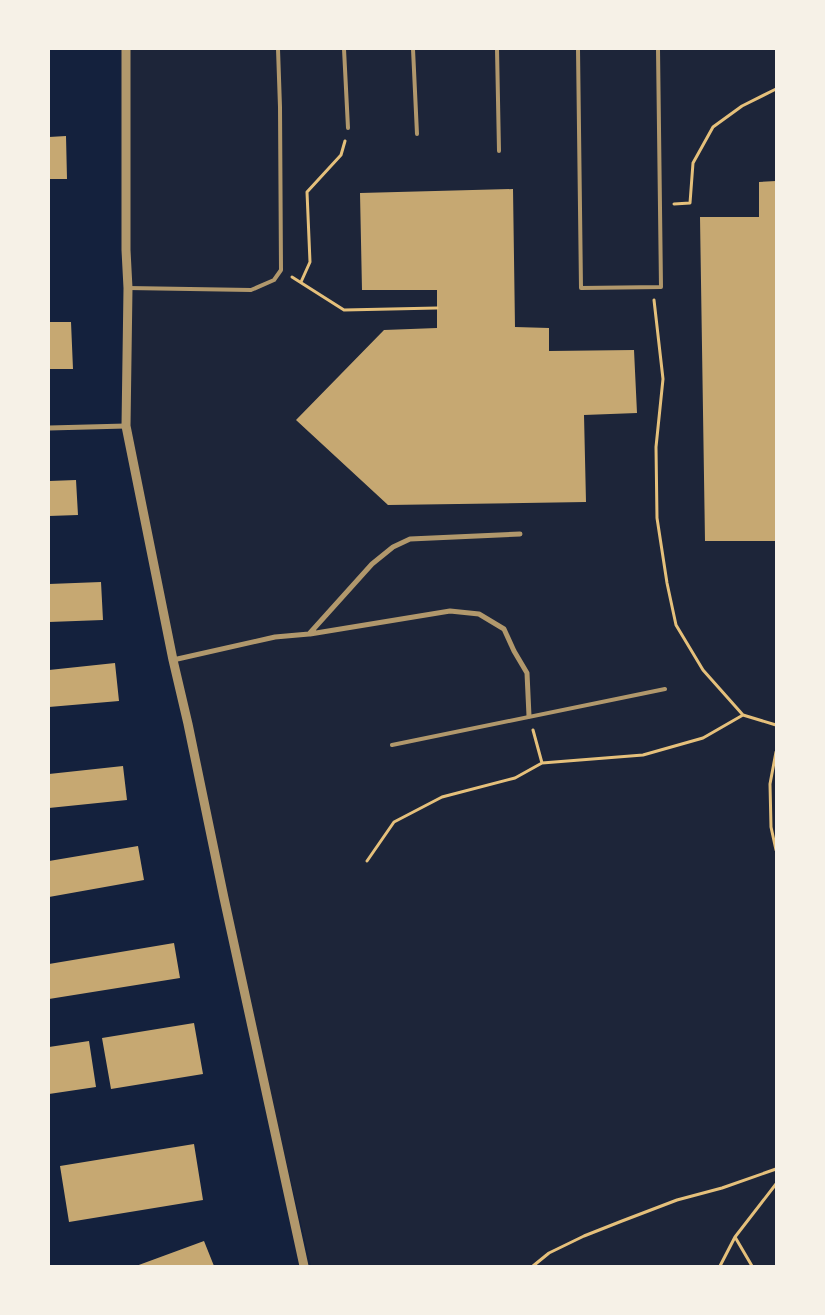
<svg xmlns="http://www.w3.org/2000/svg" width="825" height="1315" viewBox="0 0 825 1315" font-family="'Titillium Web',sans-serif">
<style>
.green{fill:#1d2539}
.building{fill:#c6a872}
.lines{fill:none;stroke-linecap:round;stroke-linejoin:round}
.path{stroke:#e5c07b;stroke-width:3}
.service{stroke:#b1986c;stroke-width:4}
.minor{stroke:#b1986c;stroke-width:5}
.tertiary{stroke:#b1986c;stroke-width:9}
</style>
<rect width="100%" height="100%" fill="#14213d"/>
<path class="green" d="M126,49H776V1266H311L224,898L130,450Z"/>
<path class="building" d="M66,136L67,179H49V137Z
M776,181V541H705L700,217H759V182Z
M513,189L515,327L549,328V351L634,350L637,413L584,415L586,502L388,505L296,420L384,330L437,328V290H362L360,193Z
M49,322H71L73,369H49Z
M76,480L78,515L49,516V481Z
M101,582L103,620L49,622V584Z
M115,663L119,701L49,707V670Z
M123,766L127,800L49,808V774Z
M138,846L144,880L49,897V861Z
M174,943L180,978L49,999V964Z
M194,1023L203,1074L111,1089L102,1038Z
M89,1041L96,1087L49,1094V1047Z
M194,1144L203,1200L69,1222L60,1166Z
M204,1241L214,1266H136Z"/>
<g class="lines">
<path class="path" d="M674,204L690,203L693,163L713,127L742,106L776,89
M292,277L344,310L437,308
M301,282L310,262L307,192L341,155L345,141
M654,300L663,379L656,447L657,518L667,583L676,625L703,670L743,715
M533,730L542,763
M776,752L770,784L771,827L776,850
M367,861L394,822L442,797L515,778L542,763L643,755L703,738L743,715L776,725
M735,1237L752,1266
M533,1266L549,1253L584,1236L622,1221L677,1200L722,1188L776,1169
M720,1266L735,1237L776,1184"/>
<path class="service" d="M344,49L348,128
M413,49L417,134
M497,49L499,151
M578,49L581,288L661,287L658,49
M128,288L251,290L274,280L281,270L280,107L278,49
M392,745L665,689"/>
<path class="minor" d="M49,428L126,426
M310,634L450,611L479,614L504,629L514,651L527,673L529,716
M173,660L275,637L309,634L372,564L393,547L410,539L520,534"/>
<path class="tertiary" d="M126,49V250L128,288L126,426L173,660L188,724L224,898L304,1266"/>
</g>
<rect width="825" height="1315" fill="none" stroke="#f6f1e7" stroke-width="100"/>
</svg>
